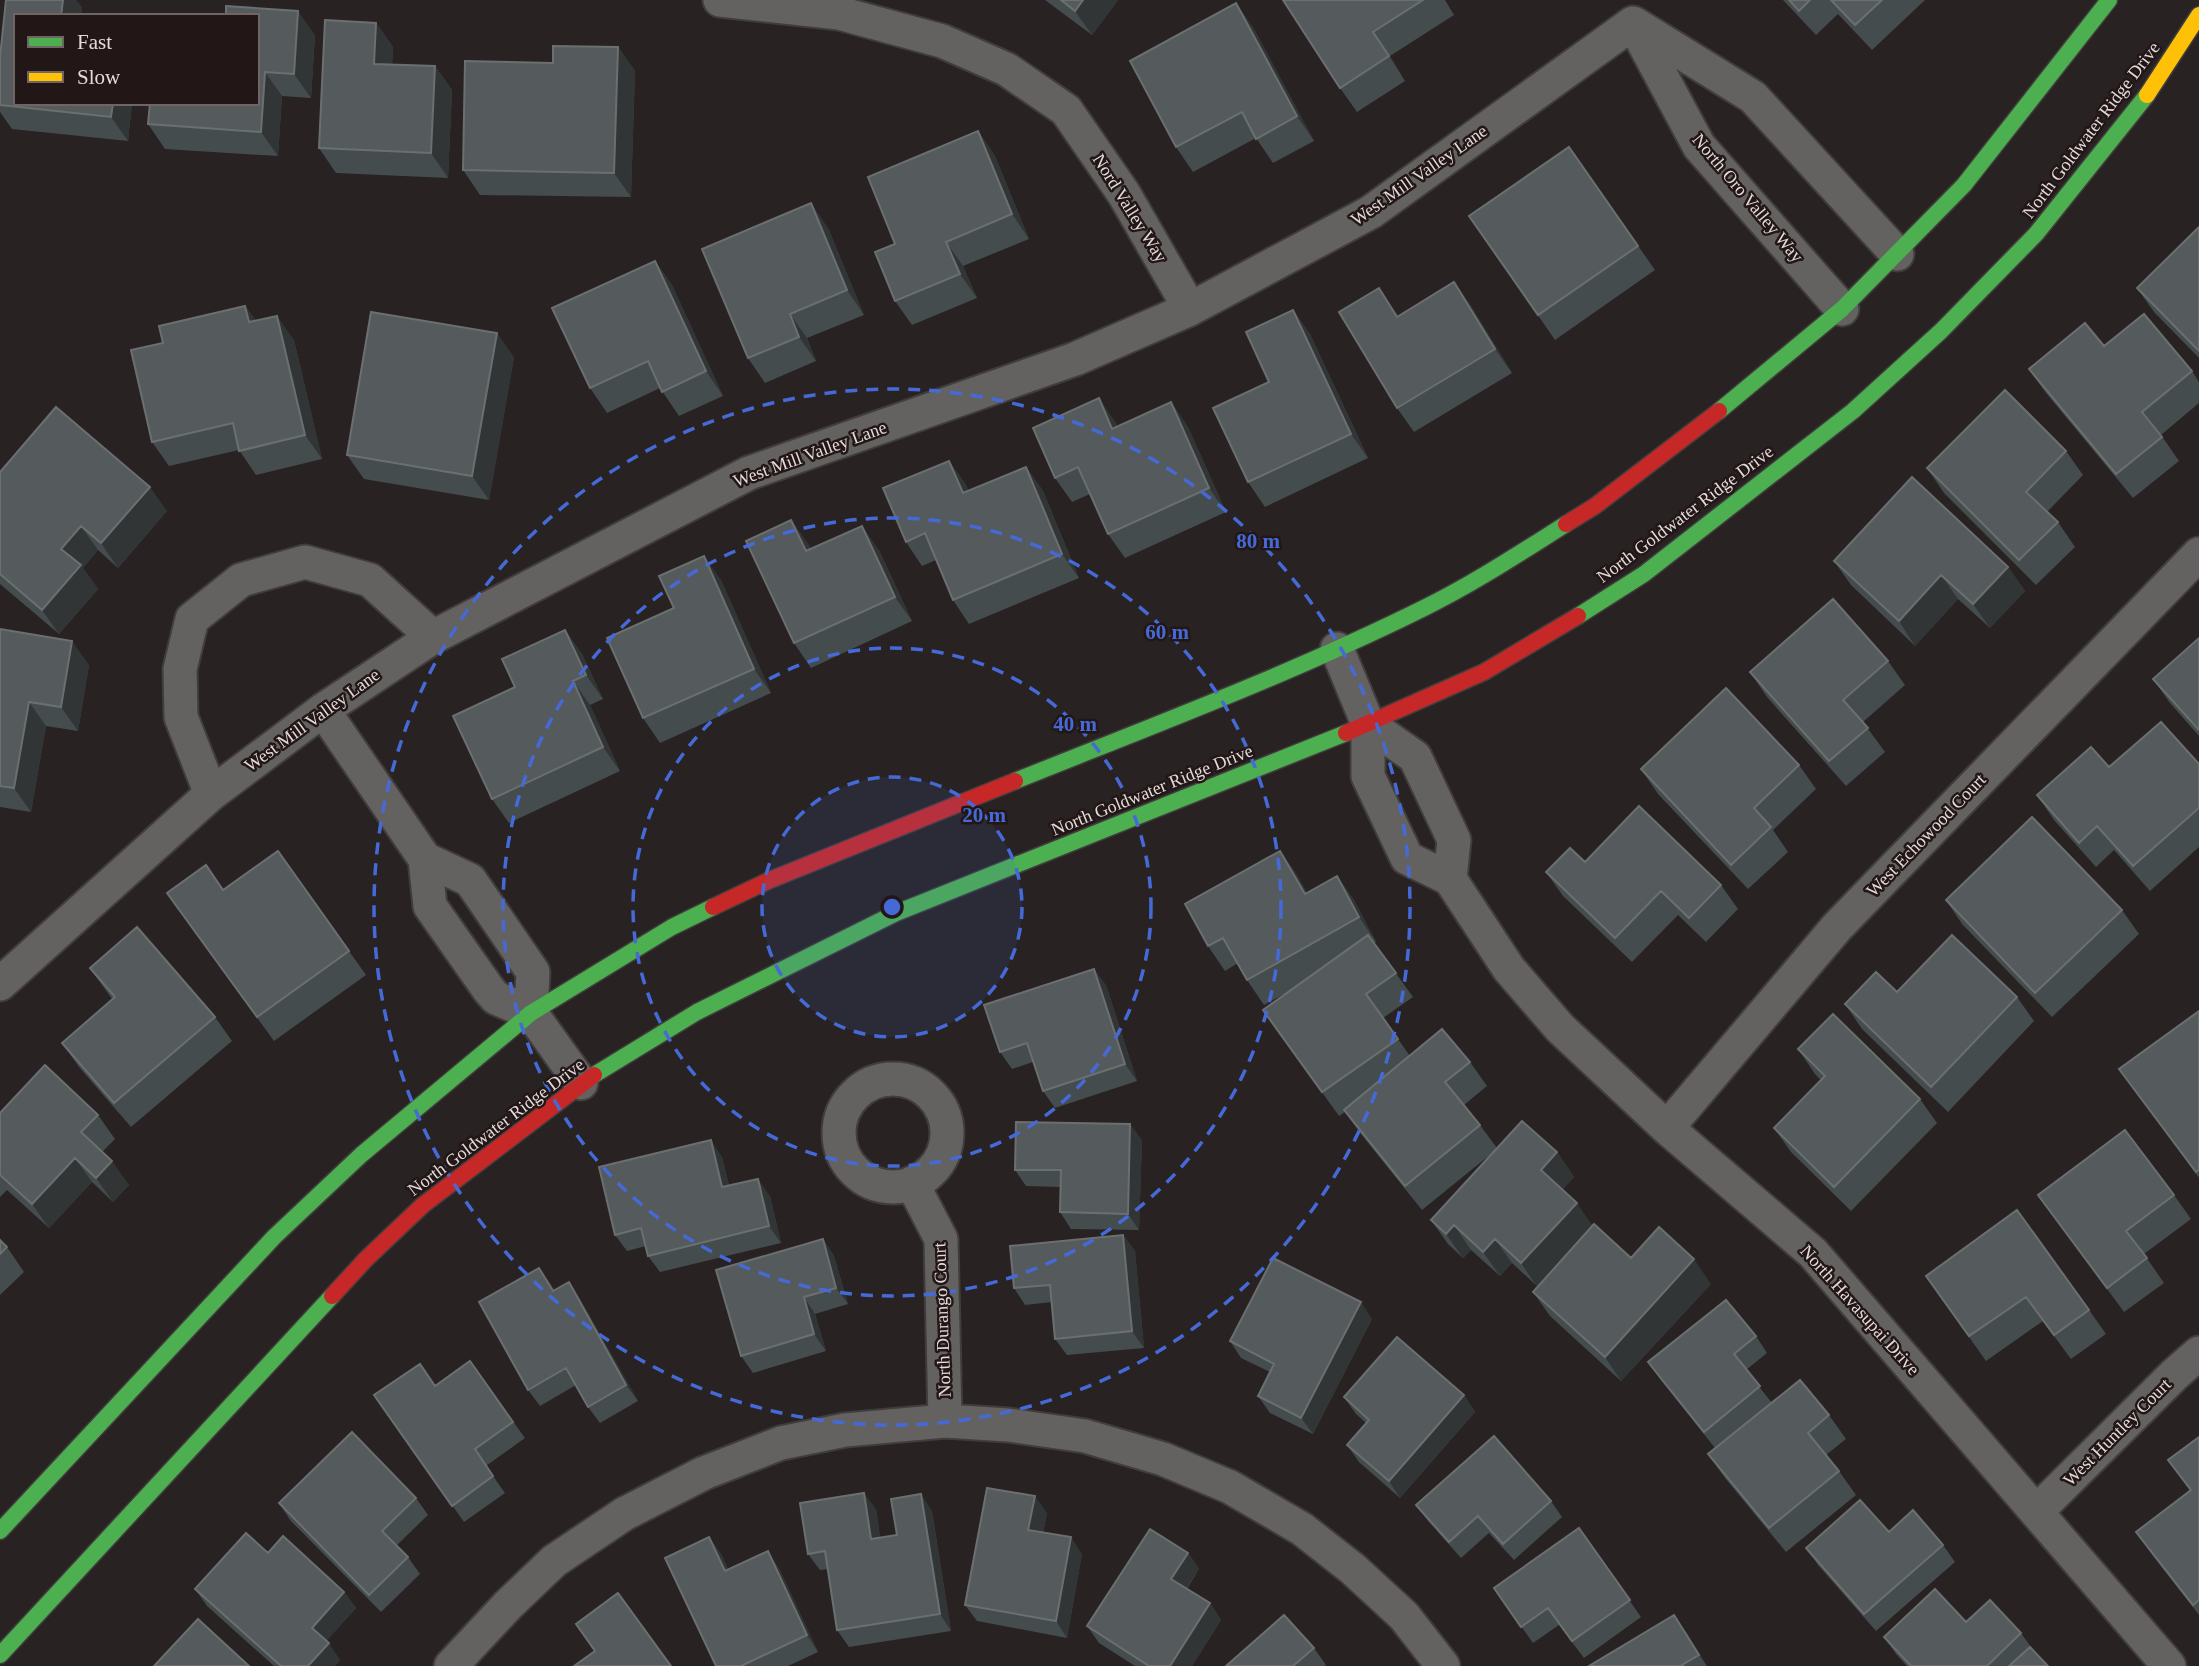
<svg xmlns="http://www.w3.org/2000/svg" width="2199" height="1666" viewBox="0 0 2199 1666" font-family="'Times New Roman',serif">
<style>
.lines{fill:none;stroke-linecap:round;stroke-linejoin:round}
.street-casing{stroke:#413d3d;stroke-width:37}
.fast-casing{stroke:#413d3d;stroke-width:19}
.slow-casing{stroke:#413d3d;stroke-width:19}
.jam-casing{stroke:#413d3d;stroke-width:19}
.street{stroke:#646261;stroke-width:33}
.fast{stroke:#4caf50;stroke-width:16}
.slow{stroke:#ffc107;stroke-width:16}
.jam{stroke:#c62828;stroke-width:16}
.wall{fill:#444c4e}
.shaded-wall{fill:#323536}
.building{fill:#555b5d;stroke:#6b6f70;stroke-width:2}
.ring{fill:none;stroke:#456ad8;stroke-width:3.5;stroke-dasharray:12 9}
.labels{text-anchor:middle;stroke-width:5;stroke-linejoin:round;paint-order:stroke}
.street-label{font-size:18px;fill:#e3dbda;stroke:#221716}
.centre{fill:#456ad8;stroke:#221716;stroke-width:3.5}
.ring-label{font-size:21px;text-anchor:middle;font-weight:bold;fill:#456ad8;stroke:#221716;stroke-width:5;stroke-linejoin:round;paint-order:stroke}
</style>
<rect width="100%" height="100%" fill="#282222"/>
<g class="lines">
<defs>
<path id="street" d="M720,0L839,13L942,41L1006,69L1066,110L1124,194L1190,309
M1633,23L1699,146L1842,309
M1635,24L1753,97L1897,254
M1337,649L1368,724V776L1407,858L1450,879L1509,969L1560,1028L1667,1128L1813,1253L2169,1666
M323,710L425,859L430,906L489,990L496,998L531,1013L581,1083
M1368,724L1415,757L1454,840L1450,879
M211,794L181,717L180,669L192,619L241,580L305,562L370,580L433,637
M425,859L470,880L533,972L531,1013
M0,984L211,794L323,710L433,637L749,473L1075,359L1190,309L1371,212L1633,23
M839 1133a54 54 0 1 1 108 0a54 54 0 1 1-108 0Z
M1667,1128L1837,927L2199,554
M912,1183L941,1239L945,1421
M2036,1512L2174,1375L2199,1353
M451,1666L508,1605L554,1561L624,1514L704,1473L781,1443L845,1430L945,1421L1008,1425L1085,1436L1163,1459L1230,1487L1302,1529L1353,1569L1404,1616L1443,1666"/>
<path id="fast" d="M1719,411L1842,309L1964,185L2109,0
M1578,616L1644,574L1853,411L1941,331L2036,234L2147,95
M1015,781C1152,726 1291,674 1424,608C1473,584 1520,553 1566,524
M594,1075L697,1012L896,913L1346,733
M0,1531L274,1237L361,1155L531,1013L672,927L713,907
M0,1655L332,1296"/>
<path id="slow" d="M2147,95L2199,15"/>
<path id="jam" d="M1566,524L1595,506L1719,411
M1346,733L1484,672L1578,616
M713,907L770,880L1015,781
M332,1296L366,1259L423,1205L594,1075"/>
</defs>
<use href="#street" class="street-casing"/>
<use href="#fast" class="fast-casing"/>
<use href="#slow" class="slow-casing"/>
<use href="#jam" class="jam-casing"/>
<use href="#street" class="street"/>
<use href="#fast" class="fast"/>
<use href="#slow" class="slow"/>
<use href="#jam" class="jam"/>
</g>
<path class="wall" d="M6,0H76L82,8L81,16H16V103H132L128,141L12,129L0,112V57Z
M1045,0H1118L1092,35Z
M1283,0H1445L1454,15L1390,56L1405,81L1357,112L1340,88Z
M1783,0H1925L1872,50L1838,14L1816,35Z
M257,16L315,35L311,98L282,96L278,156L165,149L148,124L257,103Z
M376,23L393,47L392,64L435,66L452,90L448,178L336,173L319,148Z
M1253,27L1314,141L1273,163L1256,138L1193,172L1176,147Z
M618,47L635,71L631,197L480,195L463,170L553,63Z
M978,131L995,156L1029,239L963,266L977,298L912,325L895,301V244Z
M1569,147L1655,270L1555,340L1469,216Z
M2199,227V358L2154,312L2137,288Z
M828,228L864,315L807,338L816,361L765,383L748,358Z
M655,261L672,285L723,396L679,416L660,388L607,413L590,388Z
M1454,282L1471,306L1512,373L1414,432L1397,408L1399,316Z
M245,306L256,321L294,340L322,459L256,475L239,450L169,466L152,442L163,343Z
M1293,310L1310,334L1368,458L1265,507L1248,482L1269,382Z
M2104,346L2192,371L2199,382V403L2161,435L2179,461L2133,498L2046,393L2029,369Z
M514,357L489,500L364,479L347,455Z
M1171,402L1188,427L1226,512L1125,558L1108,534L1090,494L1072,502L1055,478L1116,423L1117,426Z
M2066,451L2083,475L2047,512L2058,522L2075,547L2036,585L1944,493L1927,468Z
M949,461L966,485L968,491L1026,467L1043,491L1079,578L969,624L953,600L936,560L922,566L906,542Z
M0,472L167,511L118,568L98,550L83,568L98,589L59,634L0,584Z
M791,520L808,544L811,549L879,550L912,621L811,668L794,643Z
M1834,561L2008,567L2025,591L1990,628L1958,599L1915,646L1851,585Z
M721,580L771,693L660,743L643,718L674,608Z
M0,629L89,665L78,731L46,726L31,812L0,807Z
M565,630L582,654L603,699L590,705L620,771L509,823L492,799L515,687Z
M2199,638V736L2170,703L2153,679Z
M1888,661L1905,685L1863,722L1885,752L1846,786L1767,697L1750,672Z
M2199,764V847L2150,891L2114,850L2096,867L2054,820L2037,795L2109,767Z
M1799,765L1816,789L1773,830L1788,852L1748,889L1658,794L1641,769Z
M278,851L366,975L274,1041L184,917Z
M1280,851L1297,875L1307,893L1337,876L1354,900L1376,942L1374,943L1413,997L1383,1018L1410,1056L1470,1062L1487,1086L1464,1105L1480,1125L1497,1148L1557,1152L1574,1177L1562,1190L1593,1226L1631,1258L1711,1284L1621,1381L1550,1316L1533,1292L1538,1287L1512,1263L1500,1276L1471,1250L1463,1258L1448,1244L1431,1220L1491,1154L1422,1210L1361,1134L1345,1112L1339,1116L1263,1010L1291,990L1264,1005L1247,980L1238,963L1225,971L1208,946Z
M1585,862L1721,885L1738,909L1706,942L1678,915L1632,962L1563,896L1546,872Z
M1946,900L2122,910L2139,934L2052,1017L1962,924Z
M90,968L215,1017L232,1041L131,1127L79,1067L62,1043L112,999Z
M1106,985L1137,1081L1055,1108L1043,1091L1033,1062L1012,1069L1000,1052Z
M1897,992L2017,997L2034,1021L1948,1112L1862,1029L1845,1004Z
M2199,1011V1178L2119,1069Z
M1798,1049L1920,1099L1937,1123L1851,1211L1791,1152L1774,1128L1821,1080L1815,1074Z
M0,1113L98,1115L115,1139L102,1152L129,1185L113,1202L92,1182L49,1228L7,1190L0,1197Z
M1142,1140L1139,1230L1071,1229L1060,1212V1187L1026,1186L1015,1170Z
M722,1157L729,1186L770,1196L781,1243L660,1272L648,1256L646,1246L627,1251L615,1235Z
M2038,1195H2174L2191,1219L2144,1254L2164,1283L2124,1312Z
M1123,1235L1135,1251L1144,1348L1067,1355L1055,1339L1052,1302L1025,1305L1014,1288Z
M823,1239L834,1256L848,1304L815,1314L826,1351L753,1373L741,1356Z
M0,1240L7,1247L24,1272L0,1295Z
M539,1268L555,1291L569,1282L580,1299L638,1401L600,1423L588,1407L576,1385L540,1406L528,1390Z
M1926,1276L2089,1310L2106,1334L2071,1359L2043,1321L1986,1361Z
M1372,1319L1313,1434L1270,1413L1258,1396L1270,1372L1241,1358L1230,1341Z
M1756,1336L1767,1353L1746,1370L1772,1403L1829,1415L1846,1439L1826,1455L1839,1471L1856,1495L1786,1552L1725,1478L1708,1454L1715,1448L1660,1379L1648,1362Z
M470,1361L525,1438L486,1466L505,1493L464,1522L374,1395L435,1386Z
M1464,1395L1475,1412L1400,1498L1359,1462L1347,1445L1366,1423L1356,1414L1344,1397Z
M2199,1437V1615L2153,1556L2136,1532L2190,1491L2168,1460Z
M416,1498L428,1515L397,1545L408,1557L420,1574L381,1612L290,1520L279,1503Z
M1551,1501L1562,1517L1514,1560L1489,1533L1461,1558L1428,1521L1416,1505Z
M876,1509L880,1537L897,1535L932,1511L951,1631L849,1647L837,1630L828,1569L820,1570L808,1554Z
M1047,1513L1043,1533L1082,1554L1067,1638L977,1621L965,1605Z
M1579,1528L1641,1617L1584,1658L1559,1625L1533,1643L1494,1588Z
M1889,1532L1943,1545L1955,1562L1876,1631L1818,1565L1806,1548Z
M709,1537L721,1554L728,1569L779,1568L818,1652L788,1666H716Z
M268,1553L344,1592L356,1608L326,1641L340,1660L335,1666H274L207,1606L195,1589Z
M1188,1553L1199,1569L1187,1589L1210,1603L1221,1620L1192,1666H1135L1099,1643L1087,1626Z
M1966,1622L2021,1633L2033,1650L2048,1666H1907L1896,1654L1884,1637Z
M1686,1632L1707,1666H1589Z
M1314,1648L1326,1665L1324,1666H1226Z"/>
<path class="shaded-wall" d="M63,0H76L82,8L81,16H61Z
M1083,0H1118L1092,35L1075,11Z
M1236,3L1253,27L1314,141L1297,116Z
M298,11L315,35L311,98L294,74Z
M376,23L393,47L391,88L374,64Z
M1373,32L1390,56L1405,81L1389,56Z
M618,47L635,71L631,197L614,173Z
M435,66L452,90L448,178L431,153Z
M265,72L282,96L278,156L261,132Z
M113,103H132L128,141L111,117Z
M978,131L995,156L1029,239L1012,214Z
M811,203L828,228L864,315L847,290Z
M946,242L963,266L977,298L960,274Z
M655,261L672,285L723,396L706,371Z
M1454,282L1471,306L1512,373L1495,349Z
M1379,288L1396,312L1414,341L1397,317Z
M245,306L262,330L249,322Z
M1293,310L1310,334L1368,458L1351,434Z
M790,314L807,338L816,361L799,337Z
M277,316L294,340L322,459L305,435Z
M497,333L514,357L489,500L472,476Z
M1099,398L1116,423L1129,453L1112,429Z
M1171,402L1188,427L1226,512L1209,488Z
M949,461L966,485L980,518L963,493Z
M1026,467L1043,491L1079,578L1062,554Z
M150,487L167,511L118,568L101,543Z
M791,520L808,544L823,576L806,551Z
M81,526L98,550L83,568L98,589L59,634L42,610L61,549Z
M862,526L879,550L912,621L895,597Z
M704,556L721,580L771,693L754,669Z
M2008,567L2025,591L1990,628L1973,604Z
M1941,575L1958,599L1915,646L1899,621Z
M565,630L582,654L603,699L586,675Z
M72,641L89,665L78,731L61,707Z
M573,681L590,705L620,771L603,747Z
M29,702L46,726L31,812L14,788Z
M1280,851L1297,875L1322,919L1305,894Z
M1337,876L1354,900L1376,942L1359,917Z
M1094,969L1106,985L1137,1081L1125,1064Z
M1130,1124L1142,1140L1139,1230L1128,1214Z
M711,1140L722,1157L734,1204L722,1187Z
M1557,1152L1574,1177L1558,1194L1541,1170Z
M75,1158L92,1182L49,1228L32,1204Z
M112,1161L129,1185L113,1202L96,1178Z
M758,1179L770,1196L781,1243L769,1226Z
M1577,1203L1594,1228L1538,1288L1521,1263Z
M1454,1225L1471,1250L1463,1258L1446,1234Z
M1123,1235L1135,1251L1144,1348L1132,1331Z
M823,1239L834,1256L848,1304L836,1288Z
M1495,1239L1512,1263L1500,1276L1483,1252Z
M1694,1259L1711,1284L1621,1381L1605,1357Z
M539,1268L551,1284L565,1308L553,1291Z
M569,1282L580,1299L638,1401L626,1385Z
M804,1297L815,1314L826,1351L814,1334Z
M1361,1302L1372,1319L1313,1434L1301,1418Z
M1464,1395L1475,1412L1400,1498L1389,1481Z
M864,1493L876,1509L883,1555L871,1539Z
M921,1494L932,1511L951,1631L940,1614Z
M1035,1496L1047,1513L1040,1547L1028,1530Z
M709,1537L721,1554L737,1587L725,1571Z
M1071,1537L1082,1554L1067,1638L1056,1621Z
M768,1551L779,1568L818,1652L807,1635Z
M1188,1553L1199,1569L1182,1595L1171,1579Z
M344,1592L356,1608L323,1645L312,1628Z
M1210,1603L1221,1620L1192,1666H1170Z
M1674,1615L1686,1632L1707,1666L1699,1655Z
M329,1643L340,1660L335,1666H308Z"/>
<path class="building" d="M6,0H63L61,16H16V103H113L111,117L0,105V57Z
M1061,0H1083L1075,11Z
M1283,0H1423L1373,32L1389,56L1340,88Z
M1789,0H1810L1799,11Z
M1831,0H1882L1855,25Z
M1236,3L1297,116L1256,139L1242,112L1176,147L1130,61Z
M226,6L298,11L294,74L265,72L261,132L148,124L150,103H257V16H226Z
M325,20L376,23L374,64L435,66L431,153L319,148Z
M553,46L618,47L614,173L463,170L465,61L553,63Z
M978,131L1012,214L946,242L960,274L895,301L875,252L895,244L868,177Z
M1569,147L1638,246L1538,315L1469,216Z
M811,203L847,290L790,314L799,337L748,358L702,249Z
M2199,227V351L2137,288Z
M655,261L706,371L662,392L648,361L590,388L552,308Z
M1454,282L1495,349L1397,408L1339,312L1379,288L1397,317Z
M245,306L249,322L277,316L305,435L239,451L233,423L152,442L131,350L163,343L159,326Z
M1293,310L1351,434L1248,482L1213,408L1269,382L1246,332Z
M371,312L497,333L472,476L347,455Z
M2144,314L2192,371L2142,412L2162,437L2116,474L2029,369L2085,323L2104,346Z
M2005,390L2066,451L2026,492L2058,522L2019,560L1927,468Z
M1099,398L1112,429L1171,402L1209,488L1108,534L1078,467L1055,478L1033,428Z
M56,407L150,487L101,543L81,526L61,549L81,565L42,610L0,574V472Z
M949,461L963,493L1026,467L1062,554L953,600L925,533L906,542L883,488Z
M1912,477L2008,567L1973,604L1941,575L1899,621L1834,561Z
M791,520L806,551L862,526L895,597L794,643L746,541Z
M704,556L754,669L643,718L607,638L674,608L659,576Z
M1833,599L1888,661L1843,700L1868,728L1829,761L1750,672Z
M0,629L72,641L61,707L29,702L14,788L0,786Z
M565,630L586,675L573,681L603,747L492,799L453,716L515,687L502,659Z
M2199,638V730L2153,679Z
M1726,688L1799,765L1754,808L1771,827L1731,865L1641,769Z
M2161,722L2199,764V808L2133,866L2097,826L2079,843L2037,795L2091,747L2109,767Z
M1639,806L1721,885L1689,918L1661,891L1615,938L1546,872L1570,848L1585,862Z
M2032,817L2122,910L2035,993L1946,900Z
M278,851L349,951L257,1017L167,893L206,865L223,890Z
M1280,851L1305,894L1337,876L1359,917L1247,980L1223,938L1208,946L1185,904Z
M137,927L215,1017L114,1103L62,1043L115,997L90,968Z
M1368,935L1396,973L1366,994L1398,1039L1322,1092L1263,1010Z
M1952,935L2017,997L1931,1087L1845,1004L1876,972L1897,992Z
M1094,969L1125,1064L1043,1091L1027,1043L1000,1052L984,1005Z
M2199,1011V1170L2196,1172L2119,1069Z
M1833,1014L1920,1099L1834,1187L1774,1128L1825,1076L1798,1049Z
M1442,1029L1470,1062L1445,1082L1480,1125L1405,1186L1344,1110Z
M45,1065L98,1115L81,1132L112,1161L96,1178L75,1158L32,1204L0,1175V1113Z
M1522,1121L1557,1152L1541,1170L1577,1203L1521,1263L1495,1239L1483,1252L1454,1225L1446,1234L1431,1220Z
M1016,1122L1130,1124L1128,1214L1060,1212L1061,1170H1015Z
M2125,1130L2174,1195L2126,1231L2147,1258L2107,1288L2038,1195Z
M711,1140L722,1187L758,1179L769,1226L648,1256L641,1228L615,1235L599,1167Z
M2017,1210L2089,1310L2054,1335L2026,1297L1969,1336L1926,1276Z
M1594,1224L1631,1258L1659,1227L1694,1259L1605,1357L1533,1292Z
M1123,1235L1132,1331L1055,1339L1050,1285L1014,1288L1010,1246Z
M823,1239L836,1288L804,1297L814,1334L741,1356L716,1270Z
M0,1240L7,1247L0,1254Z
M1273,1258L1361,1302L1301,1418L1258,1396L1274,1364L1230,1341Z
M539,1268L553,1291L569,1282L626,1385L588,1407L566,1368L528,1390L479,1302Z
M1726,1300L1756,1336L1734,1354L1760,1386L1704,1432L1648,1362Z
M1397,1337L1464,1395L1389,1481L1347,1445L1369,1420L1344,1397Z
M470,1361L513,1422L475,1449L493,1476L452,1506L374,1395L420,1364L435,1386Z
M1800,1380L1829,1415L1808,1433L1839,1471L1769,1528L1708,1454Z
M352,1432L416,1498L382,1531L408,1557L369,1595L279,1503Z
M1494,1436L1551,1501L1503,1544L1478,1516L1449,1542L1416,1505Z
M2199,1437V1600L2193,1605L2136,1532L2191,1490L2168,1460Z
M987,1488L1035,1496L1028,1530L1071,1537L1056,1621L965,1605Z
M864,1493L871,1539L897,1535L891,1499L921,1494L940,1614L837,1630L825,1551L808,1554L800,1503Z
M1860,1500L1889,1532L1913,1510L1943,1545L1864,1614L1806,1548Z
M1579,1528L1630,1600L1572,1641L1548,1608L1521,1627L1494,1588Z
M1150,1529L1188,1553L1171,1579L1210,1603L1170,1666H1149L1087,1626Z
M246,1533L268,1553L283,1536L344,1592L312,1628L329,1643L308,1666H281L195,1589Z
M709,1537L725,1571L768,1551L807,1635L741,1666H716L665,1558Z
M1935,1589L1966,1622L1990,1600L2021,1633L1987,1666H1911L1884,1637Z
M618,1593L671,1666H574L595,1651L576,1624Z
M1284,1615L1314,1648L1293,1666H1226Z
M1674,1615L1699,1655L1682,1665L1683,1666H1589Z
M198,1619L249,1666H154Z
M2030,1647L2048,1666H2009Z"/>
<circle cx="892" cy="907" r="130" fill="#456ad8" fill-opacity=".12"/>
<g class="ring">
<circle cx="892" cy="907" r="130"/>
<circle cx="892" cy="907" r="259"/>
<circle cx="892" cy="907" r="389"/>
<circle cx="892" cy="907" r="518"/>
</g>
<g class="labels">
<g class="street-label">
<text transform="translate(2091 130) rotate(-53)" y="6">North Goldwater Ridge Drive</text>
<text transform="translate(1419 175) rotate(-35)" y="6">West Mill Valley Lane</text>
<text transform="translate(1748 198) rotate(50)" y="6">North Oro Valley Way</text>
<text transform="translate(1130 208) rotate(58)" y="6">Nord Valley Way</text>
<text transform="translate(810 454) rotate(-20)" y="6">West Mill Valley Lane</text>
<text transform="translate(1685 514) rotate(-37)" y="6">North Goldwater Ridge Drive</text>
<text transform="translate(312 720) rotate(-36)" y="6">West Mill Valley Lane</text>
<text transform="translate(1152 790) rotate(-22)" y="6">North Goldwater Ridge Drive</text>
<text transform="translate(1926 835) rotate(-46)" y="6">West Echowood Court</text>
<text transform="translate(496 1127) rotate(-37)" y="6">North Goldwater Ridge Drive</text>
<text transform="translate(1860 1310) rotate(48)" y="6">North Havasupai Drive</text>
<text transform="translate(942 1320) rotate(-92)" y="6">North Durango Court</text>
<text transform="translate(2117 1432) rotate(-45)" y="6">West Huntley Court</text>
</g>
</g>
<circle cx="892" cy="907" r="10" class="centre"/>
<g class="ring-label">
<text x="1258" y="548">80 m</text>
<text x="1167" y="639">60 m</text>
<text x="1075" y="731">40 m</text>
<text x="984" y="822">20 m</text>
</g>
<rect x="14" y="14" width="245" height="91" fill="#221716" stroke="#6f6564" stroke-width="2"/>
<rect x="28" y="37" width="35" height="10" fill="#4caf50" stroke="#6f6564" stroke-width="2"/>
<text x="77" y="49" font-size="21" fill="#e3dbda">Fast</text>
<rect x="28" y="72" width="35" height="10" fill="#ffc107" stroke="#6f6564" stroke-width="2"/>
<text x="77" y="84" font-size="21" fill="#e3dbda">Slow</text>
</svg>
